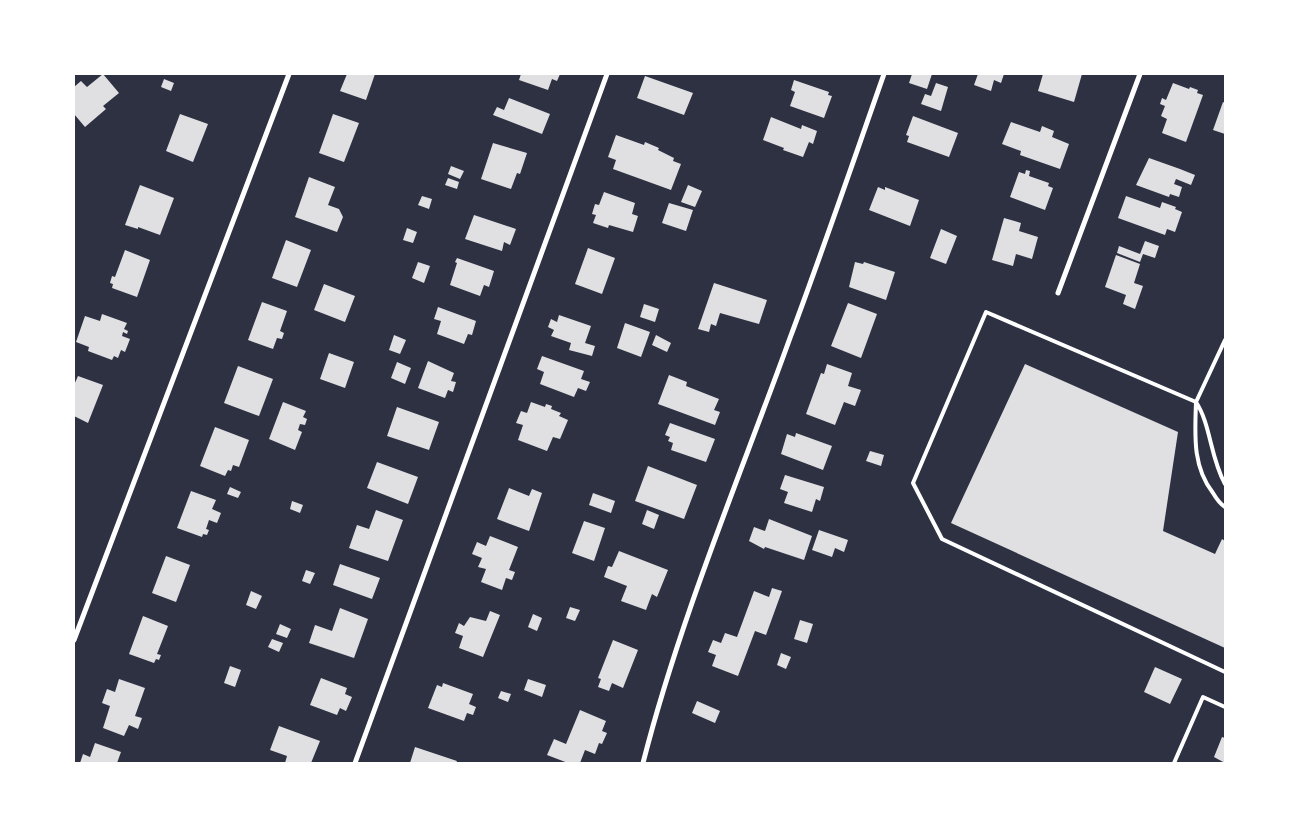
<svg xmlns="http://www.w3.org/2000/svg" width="1299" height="837" viewBox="0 0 1299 837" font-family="'Roboto Condensed',sans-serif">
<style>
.building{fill:#e0e0e3}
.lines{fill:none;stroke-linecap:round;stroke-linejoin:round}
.service{stroke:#fff;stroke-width:4}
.minor{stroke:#fff;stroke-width:5}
</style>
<rect width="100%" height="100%" fill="#2d3142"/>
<path class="building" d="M103,74L119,93L103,106L106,109L85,127L74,114V87L81,81L87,87Z
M347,74H375L366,100L340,91Z
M521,74H560L557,81L552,79L548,90L519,80Z
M912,74H932L927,89L909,83Z
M978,74H1004L1001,83L994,80L991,91L974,85Z
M1043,74H1082L1074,102L1038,91Z
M645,76L693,93L684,115L637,98Z
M164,79L174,83L171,91L161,87Z
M794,80L829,92L828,95L832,96L824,118L790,106L795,92L791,90Z
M936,83L948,87L941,111L921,104L925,94L931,96Z
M1173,83L1189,89L1190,87L1198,90L1197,93L1203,95L1186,142L1162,133L1167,119L1161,116L1165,106L1160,104L1162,98L1166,100Z
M509,98L550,114L542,134L493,115L497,107L504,110Z
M1223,102L1225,103V134L1213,130Z
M180,114L208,124L193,162L166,151Z
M333,114L359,123L344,162L319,153Z
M913,116L958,133L949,157L907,142L909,136L906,135Z
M771,117L801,129L802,125L817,131L813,144L809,142L803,157L783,150L784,148L763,140Z
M1011,122L1040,132L1042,126L1054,131L1052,137L1069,144L1060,169L1020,155L1021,151L1002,144Z
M616,135L644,145L645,142L659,148L658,150L674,158L673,161L681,164L671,190L613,169L616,160L608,157Z
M493,143L527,153L520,174L517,173L511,189L481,179Z
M1149,158L1180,169L1178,176L1180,169L1195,175L1191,185L1176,179L1174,184L1182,187L1179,197L1170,194L1169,197L1136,185Z
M451,166L464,171L460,179L448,174Z
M1026,170L1030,171L1029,176L1049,183L1048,186L1053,188L1045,210L1010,197L1019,172L1025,174Z
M309,177L335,187L328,205L339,209L343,217L337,232L295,217Z
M448,178L459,182L457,189L445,185Z
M140,185L174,198L160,235L138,227V229L125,225Z
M688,185L702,191L695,207L681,202Z
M878,187L885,190V187L919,200L910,226L869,210Z
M604,192L635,203L632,214L638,216L633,232L609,225L608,228L593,223L596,215L592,214L595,204L599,205Z
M422,196L432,199L429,209L418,205Z
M1126,196L1160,208L1162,202L1176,207L1175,209L1182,212L1175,232L1167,229L1165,235L1118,218Z
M669,203L693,210L686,231L662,223Z
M474,215L516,229L510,245L504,242L502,251L465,239Z
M1004,218L1021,223L1019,231L1038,237L1032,259L1016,254L1013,266L992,260Z
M407,228L417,232L413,243L403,240Z
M941,229L957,236L946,264L930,258Z
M286,240L311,250L297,287L272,278Z
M1145,241L1159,246L1155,258L1143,254L1140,262L1117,253L1119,246L1140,254Z
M588,248L615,258L602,294L575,284Z
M125,250L150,260L137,297L112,288L113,284L110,283L112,276L115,277Z
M1116,255L1140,264L1134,283L1143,286L1135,309L1123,304L1126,295L1105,287Z
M457,258L494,271L489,287L484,285L480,296L450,285L457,263L455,262Z
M418,262L430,266L424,283L412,278Z
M855,262L863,264L864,262L895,272L886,300L849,287Z
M714,283L767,300L759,324L720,313L716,326L711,324L709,332L698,329Z
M324,284L355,296L345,322L314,310Z
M262,302L287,311L280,331L284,333L282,339L277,338L273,349L248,340Z
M848,303L877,314L861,358L831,346Z
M644,304L659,309L655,322L640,317Z
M438,307L476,321L472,335L468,334L464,344L437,334L441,321L434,319Z
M102,314L127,323L124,329L128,331L127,334L123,332L122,336L130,339L125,352L121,350L118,358L114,356L112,360L88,351L89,347L76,342L85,316L100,321Z
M559,315L591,326L585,343L595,346L592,356L569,350L571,343L551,336L554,330L548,327L551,319L557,322Z
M625,323L650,332L641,357L617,348Z
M394,335L406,340L400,354L389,350Z
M656,335L671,343L667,352L652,345Z
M329,353L354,362L345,388L320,379Z
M542,356L584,371L581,379L590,382L586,391L578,388L574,397L540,384L544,372L537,369Z
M428,361L454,373L451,381L456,382L453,392L448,390L445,398L418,388Z
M397,362L411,368L405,384L391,378Z
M827,364L852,373L848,386L861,390L855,406L844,402L835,425L806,414L821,373L824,374Z
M1025,364L1178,432L1163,531L1215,554L1222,539L1225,541V648L951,523Z
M238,366L273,379L259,416L224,403Z
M669,375L687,382L686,386L719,399L714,410L720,412L715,425L658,404Z
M78,376L103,385L88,423L74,416V385Z
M283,402L306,411L303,417L307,419L305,425L300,424L298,430L302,432L295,450L269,439Z
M531,402L545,407L546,404L552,406L551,409L561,413L559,416L568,420L560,439L553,437L547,451L518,440L523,425L516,423L521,411L527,413Z
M397,407L439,422L429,450L387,436Z
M670,423L715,439L706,462L671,450L673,443L668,441L670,437L665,435Z
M215,427L249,440L239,467L233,465L231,471L228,470L225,476L200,466Z
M796,433L832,446L823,470L781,454L787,434L795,437Z
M870,451L884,455L881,466L866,461Z
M377,462L418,477L408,504L367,488Z
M648,466L697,485L684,519L635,501Z
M785,475L824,487L820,501L816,499L812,512L784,503L788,492L780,489Z
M230,487L241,492L238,498L227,494Z
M509,488L529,496L532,489L542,493L529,531L497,519Z
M191,491L216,500L212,509L221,513L217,523L209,520L206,529L209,530L207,535L203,534L202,537L177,528Z
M593,493L615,501L611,513L589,505Z
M292,501L303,505L300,513L290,509Z
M376,510L403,520L388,561L349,548L357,525L369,529Z
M647,510L659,515L654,529L642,524Z
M769,519L812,536L804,560L765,547L764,549L749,541L754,527L765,531Z
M584,521L605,528L594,561L572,553Z
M819,530L848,540L844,552L835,548L832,557L812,550Z
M490,536L518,547L509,570L515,572L512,580L506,578L502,590L481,582L486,569L478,567L482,558L472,554L477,542L486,546Z
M619,551L668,570L657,597L652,594L646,610L621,601L627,586L604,577L608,566L612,567Z
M166,556L190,565L176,602L152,593Z
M340,564L380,578L372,599L333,585Z
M306,570L315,573L310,584L302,581Z
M772,588L782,591L766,635L755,631L738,676L712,666L716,655L708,652L713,640L721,643L725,633L737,637L754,591L769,597Z
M251,591L262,596L256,609L246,605Z
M570,607L580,610L575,621L566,618Z
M340,608L368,619L354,658L309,643L315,625L332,631Z
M490,611L500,615L483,657L459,648L463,636L455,633L459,623L464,626L470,617L486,621Z
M533,614L542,618L537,631L528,627Z
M143,616L168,626L157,654L161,655L159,660L156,659L154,663L129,654Z
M800,620L813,624L807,643L794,639Z
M280,624L291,629L287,638L276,634Z
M272,639L283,643L279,652L268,647Z
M613,640L638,650L623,688L612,683L609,691L598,687L601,679L598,678Z
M781,653L791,657L786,669L777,665Z
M230,666L241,670L235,687L224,683Z
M1155,667L1182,679L1170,704L1144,692Z
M321,678L347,688L345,694L352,697L346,711L340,708L337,715L310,705Z
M119,679L145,688L135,716L142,718L138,729L129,725L124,736L103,728L110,706L102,703L107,689L115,692Z
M528,679L546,685L542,697L524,690Z
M443,683L473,694L469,704L476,707L473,715L467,713L464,721L428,708L437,685L442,687Z
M501,691L511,694L508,702L498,698Z
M697,701L720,711L715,723L692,713Z
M580,710L606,721L602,731L607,733L602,744L599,743L595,754L585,750L580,763H568L547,755L554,739L566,744Z
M279,726L320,741L311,763H285L287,756L270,750Z
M1222,737L1225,738V763L1214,757Z
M95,743L121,752L117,763H80L83,754L90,757Z
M415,747L457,761L456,763H410Z"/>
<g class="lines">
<path class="service" d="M1225,340L1196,402C1211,425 1210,457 1225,484
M1225,507C1220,504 1216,498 1213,493C1192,466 1195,434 1196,402L986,312L913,483L942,539L1225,672
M1174,763L1203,697L1225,707"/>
<path class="minor" d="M1058,293L1140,74
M74,640L289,74
M355,763L607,74
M643,763C680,618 739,479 790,338C823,250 853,162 884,74"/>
</g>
<rect width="1299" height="837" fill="none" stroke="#ffffff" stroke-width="150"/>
</svg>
